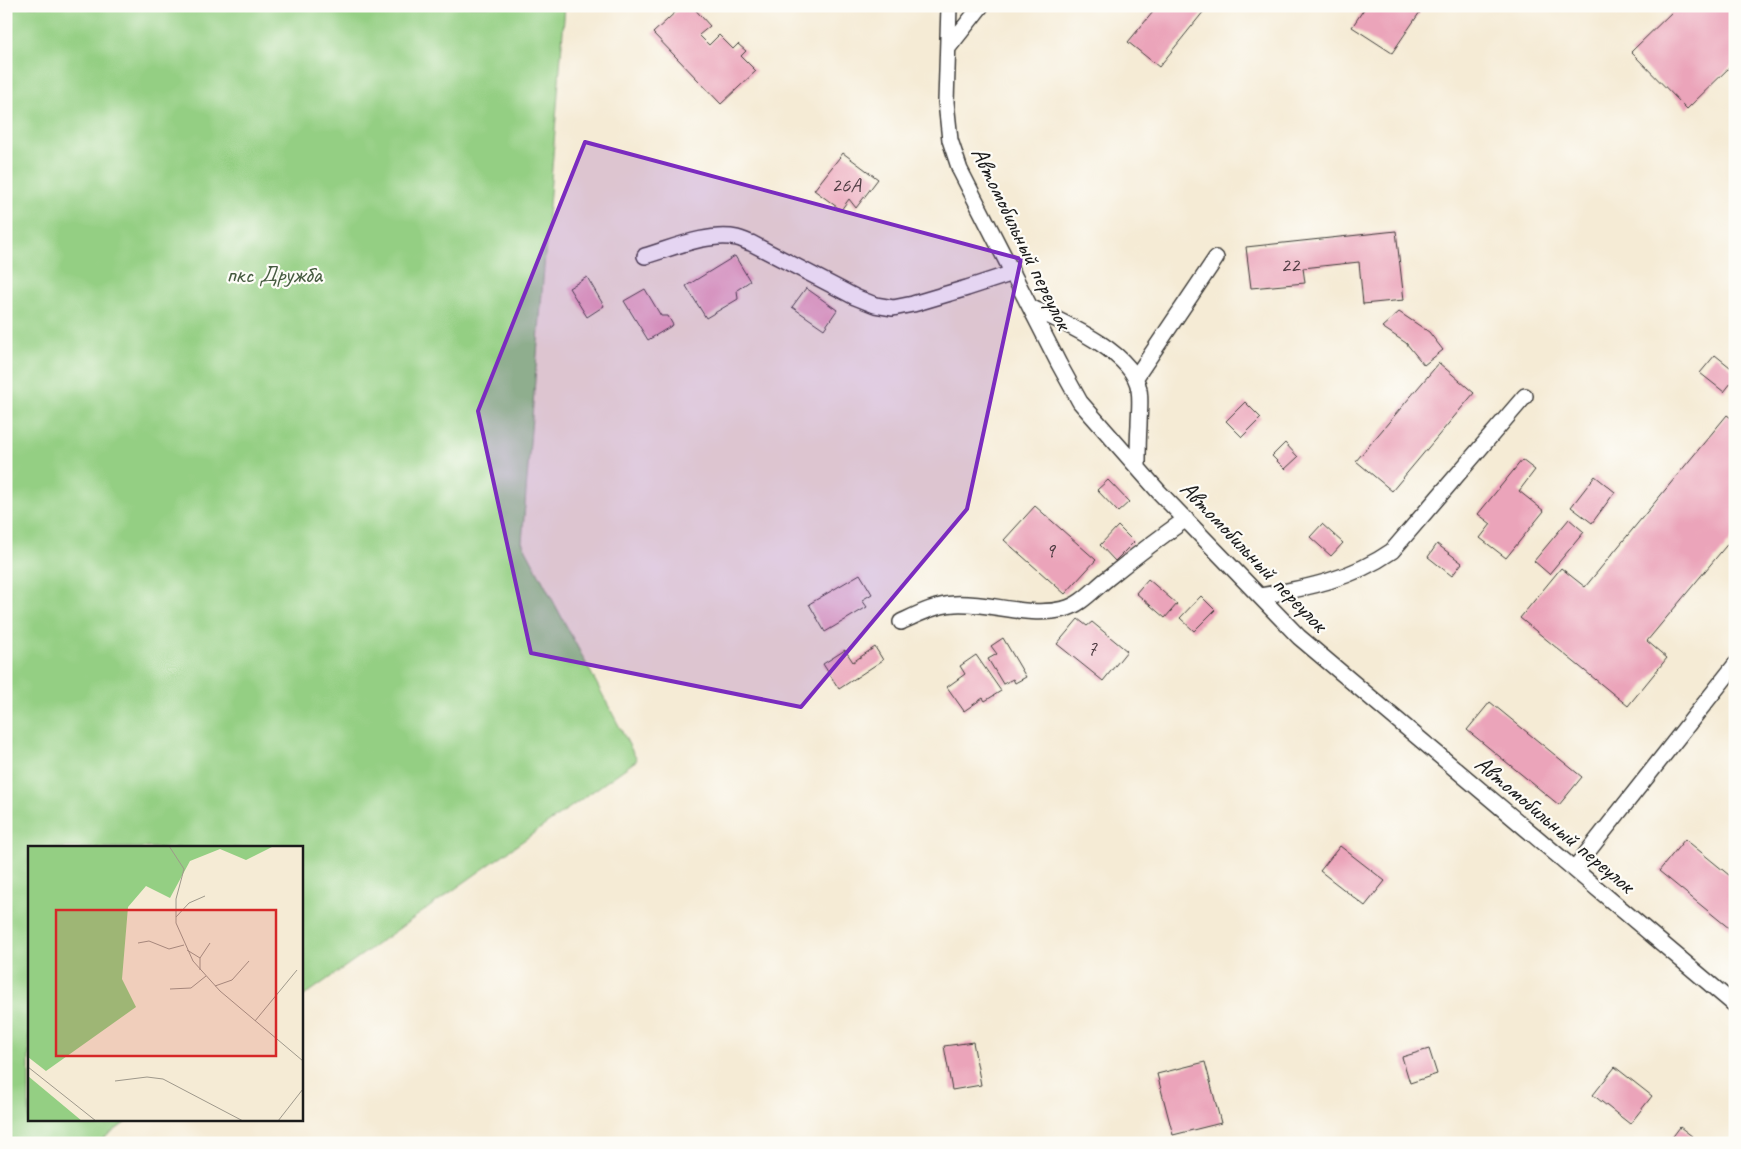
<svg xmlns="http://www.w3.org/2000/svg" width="1741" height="1149" viewBox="0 0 1741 1149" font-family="Caveat,sans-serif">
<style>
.green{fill:#94cf83;stroke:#587650}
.building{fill:#eba4ba}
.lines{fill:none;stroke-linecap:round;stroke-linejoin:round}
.service-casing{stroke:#3d3b38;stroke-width:18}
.service{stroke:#fff;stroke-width:15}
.marked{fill:#7b2cbf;fill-opacity:0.2;stroke:#7b2cbf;stroke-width:4;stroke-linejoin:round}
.labels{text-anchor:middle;stroke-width:4.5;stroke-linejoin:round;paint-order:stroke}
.number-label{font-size:21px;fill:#503e44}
.street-label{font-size:24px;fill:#1c1c1c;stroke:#fdfcf7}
.park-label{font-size:24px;fill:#465b40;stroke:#fdfcf7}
.inset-road{fill:none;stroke:#9e988b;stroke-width:1}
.view{fill:#d62828;fill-opacity:0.15;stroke:#d62828;stroke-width:2.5}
.inset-edge{fill:none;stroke:#1c1c1c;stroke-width:2.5}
</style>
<rect width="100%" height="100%" fill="#fdfcf7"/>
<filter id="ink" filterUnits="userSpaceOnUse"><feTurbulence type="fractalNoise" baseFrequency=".02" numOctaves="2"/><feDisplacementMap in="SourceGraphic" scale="10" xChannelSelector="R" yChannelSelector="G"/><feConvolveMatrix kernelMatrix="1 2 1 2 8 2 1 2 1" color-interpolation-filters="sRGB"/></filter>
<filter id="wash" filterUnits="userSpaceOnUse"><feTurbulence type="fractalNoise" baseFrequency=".0096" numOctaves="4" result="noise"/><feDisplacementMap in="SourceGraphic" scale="20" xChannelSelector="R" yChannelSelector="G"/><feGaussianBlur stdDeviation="1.12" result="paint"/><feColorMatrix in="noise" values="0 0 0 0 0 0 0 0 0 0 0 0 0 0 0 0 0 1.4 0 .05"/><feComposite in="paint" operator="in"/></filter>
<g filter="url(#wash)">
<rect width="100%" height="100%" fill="#f5ebd5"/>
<path class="green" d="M6,6H565L522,542L637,760L301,998V848H29V1120H129L97,1143H6Z"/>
<g id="blocks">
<path class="building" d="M682,6H692L710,26L699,35L709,45L719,35L733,49L738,44L746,51L741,56L756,71L721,104L653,33Z
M1158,6H1208L1159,67L1128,42Z
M1366,6H1424L1392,53L1352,27Z
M1678,6H1735V62L1687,109L1631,52Z
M843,153L878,179L856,208L849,199L841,210L814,190Z
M1396,231L1404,300L1363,304L1359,262L1303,268L1305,283L1251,288L1246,247Z
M735,256L750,281L737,290L738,299L706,318L686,286Z
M587,277L604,306L587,317L569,288Z
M806,288L837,310L824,329L792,307Z
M645,289L661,316H668L673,325L648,340L624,301Z
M1399,312L1429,332L1443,350L1424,365L1406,343L1382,327Z
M1715,355L1735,371V378L1724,392L1700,373Z
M1439,363L1474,393L1392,491L1356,461Z
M1245,402L1261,418L1242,437L1226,421Z
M1727,415L1735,421V535L1647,641L1667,658L1628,706L1520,618L1561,568L1585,587Z
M1285,443L1298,457L1285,469L1272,456Z
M1522,460L1535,470L1519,491L1544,511L1506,558L1480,538L1491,524L1478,514Z
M1595,476L1615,492L1592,523L1571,507Z
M1108,480L1129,502L1118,512L1097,490Z
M1035,506L1096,560L1065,594L1004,540Z
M1569,519L1584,532L1549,574L1534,561Z
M1322,524L1343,543L1331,556L1310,537Z
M1118,526L1134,542L1115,561L1100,545Z
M1437,544L1462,563L1452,576L1428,557Z
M860,574L872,594L862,600L867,607L825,632L809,604Z
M1148,579L1177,604L1165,618L1136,593Z
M1201,596L1215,610L1194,631L1180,618Z
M1078,619L1087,626L1092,622L1127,651L1103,681L1057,644Z
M1003,638L1026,677L1015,683L1013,679L1003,684L988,659L997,654L991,646Z
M875,647L883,660L839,689L823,664L845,650L853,662Z
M976,655L1001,691L985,701L983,698L964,711L947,687L965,674L960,666Z
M1490,702L1582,777L1559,805L1467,730Z
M1685,839L1735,880V933L1659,871Z
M1340,846L1385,881L1365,906L1320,871Z
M973,1042L981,1085L952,1090L944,1046Z
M1429,1049L1437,1074L1410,1083L1402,1057Z
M1205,1062L1221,1123L1173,1135L1157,1074Z
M1615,1067L1652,1096L1630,1124L1593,1095Z
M1680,1127L1701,1143H1668Z"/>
</g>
</g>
<g filter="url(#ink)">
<use href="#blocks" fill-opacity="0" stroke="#3d3b38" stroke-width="1"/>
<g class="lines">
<defs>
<path id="service" d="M949,6L946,102L950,140L960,170L1059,364L1080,402L1159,492L1299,637L1735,1005
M948,48L981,6
M645,256C672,248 709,232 737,238C742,239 747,242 751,243L855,297L875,305L893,308L913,304L967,288L1013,273
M1030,307C1062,322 1134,352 1139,390C1141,401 1139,414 1139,425C1138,439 1138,453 1138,467
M1136,377L1216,258
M1260,596C1307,588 1352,579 1392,551L1525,396
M901,622C918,614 935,605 955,604C991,602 1028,618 1064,609C1081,605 1094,589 1107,579C1133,558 1159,538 1186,519
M1574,869L1735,665"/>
</defs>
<use href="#service" class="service-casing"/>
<use href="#service" class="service"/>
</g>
</g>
<path class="marked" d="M585,142L1021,259L967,509L801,707L531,653L478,411Z"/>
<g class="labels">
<g class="number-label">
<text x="846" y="192">26А</text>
<text x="1290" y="272">22</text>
<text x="1050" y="557">9</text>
<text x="1092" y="655">7</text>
</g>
<g class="street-label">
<text transform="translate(1022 238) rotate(64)" y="8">Автомобильный переулок</text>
<text transform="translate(1254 556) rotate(46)" y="8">Автомобильный переулок</text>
<text transform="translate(1555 824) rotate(40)" y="8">Автомобильный переулок</text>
</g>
<g class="park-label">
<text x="274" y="282">пкс Дружба</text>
</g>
</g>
<g transform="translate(28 846)">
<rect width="275" height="275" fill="#f5ebd5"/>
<path d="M0,0H246L218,14L192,3L162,15L142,52L118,40L100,61L94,133L108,161L18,225L0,211ZM0,230L54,275H0Z" fill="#94cf83"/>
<path class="inset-road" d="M141,0L156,23L148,53V77L165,115L192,145L275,215M148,71L161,57L177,50M110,97L121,95L141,103L156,99M159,104L172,112V124M172,112L182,97M187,140L204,134L221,115M142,143L163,142L178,130M227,175L269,124M0,221L68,275M87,235L119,231L135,233L215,275M250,275L275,243"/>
<path class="view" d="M28,64H248V210H28Z"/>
<rect width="275" height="275" class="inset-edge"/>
</g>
<rect width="1741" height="1149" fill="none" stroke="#fdfcf7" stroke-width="25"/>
</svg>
